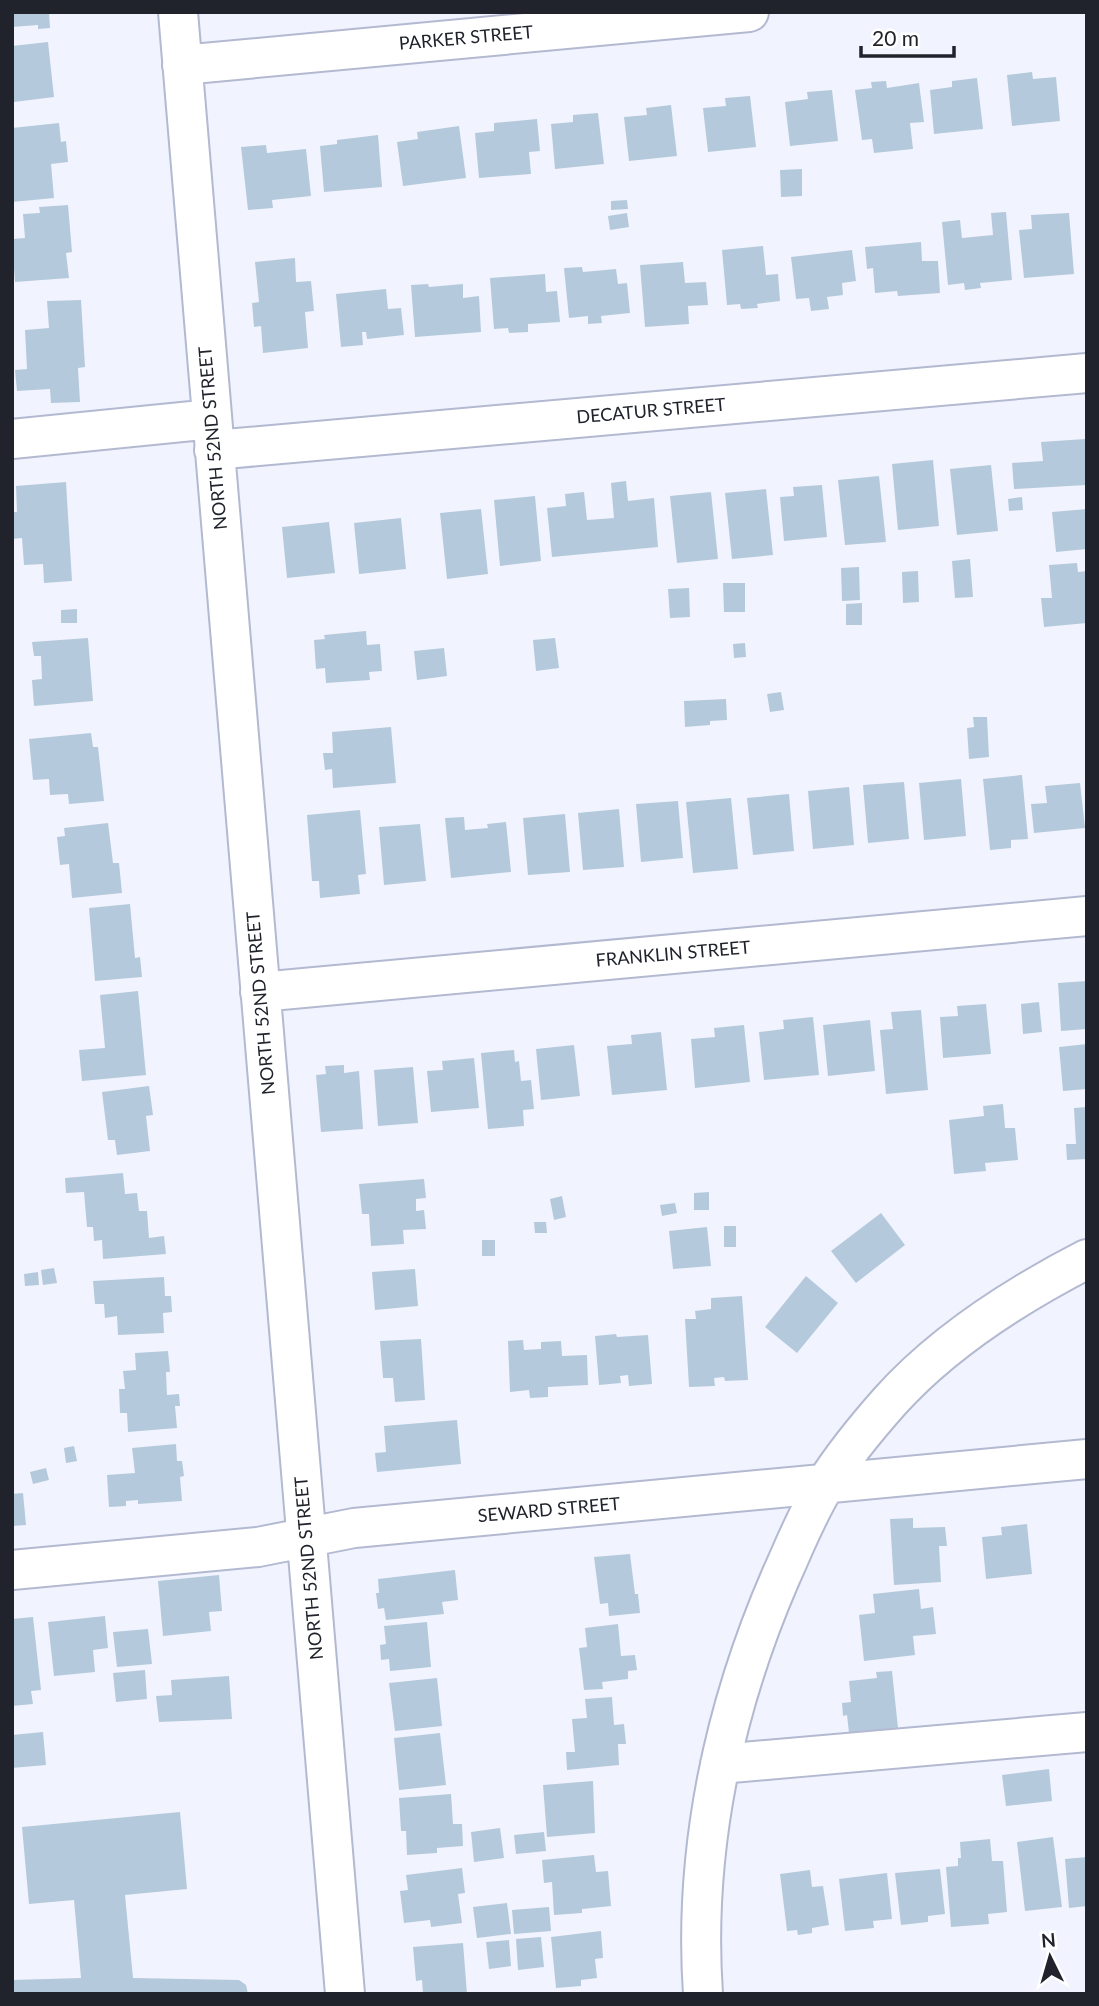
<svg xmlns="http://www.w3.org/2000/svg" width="1099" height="2006" viewBox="0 0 1099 2006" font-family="Lato,sans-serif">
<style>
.building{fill:#b5c9dc}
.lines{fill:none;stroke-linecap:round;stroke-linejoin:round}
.minor-casing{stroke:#b3b9d1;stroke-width:42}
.minor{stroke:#fff;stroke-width:38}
.labels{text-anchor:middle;stroke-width:5;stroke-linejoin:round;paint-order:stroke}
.street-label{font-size:18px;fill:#20232c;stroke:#fff}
</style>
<rect width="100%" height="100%" fill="#f1f4fe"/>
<path class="building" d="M12,12H49L50,28L38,29V25L12,27Z
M48,42L54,97L14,102L12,46Z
M1032,72L1033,79L1056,77L1060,121L1012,126L1007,75Z
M977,78L983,129L934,134L930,90L952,87V81Z
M886,81L887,88L919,83L924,122L910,123L913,149L874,153L872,139L862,140L855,90L872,88L871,82Z
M832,90L838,141L790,146L785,102L808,99L807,92Z
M750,96L756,147L708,152L703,108L726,106L725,98Z
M671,105L677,156L629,161L624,117L647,115L646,108Z
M598,113L604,164L555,169L551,124L573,122V115Z
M537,119L540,151L529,152L531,174L479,178L475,133L494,131V123Z
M59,123L61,142L66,141L68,162L51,164L54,198L12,202V128Z
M459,126L466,178L403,186L397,142L418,139L417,132Z
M378,135L382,187L324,192L320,146L337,144V140Z
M266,145L267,153L306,149L311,196L272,200L273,208L248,210L241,147Z
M802,169V196L781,197L780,170Z
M627,200L628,209L611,210V201Z
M68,205L72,252L66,253L69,278L15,282L12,239L25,238L23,214L40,213L39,207Z
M1006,212L1012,280L980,283L981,288L965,290L964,283L948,285L942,222L960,220L962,238L993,235L991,213Z
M627,213L629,227L610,230L608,216Z
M1069,213L1074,274L1024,278L1019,230L1032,229L1031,215Z
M921,242L922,261H938L940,293L898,296L897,291L875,293L873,268L867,269L865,247Z
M763,246L766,275L778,274L780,301L757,304L758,308L741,309L740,304L727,305L722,250Z
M852,250L856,281L842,283L843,295L827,297L829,309L811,311L809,298L796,299L791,257Z
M295,258L296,282L311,281L314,311L305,312L308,348L263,353L261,326L254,327L252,303L259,302L255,262Z
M683,262L685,283L706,282L708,305L688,306L689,324L645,327L640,265Z
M582,267L583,272L616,269L618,284L627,283L630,313L601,316L602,323L588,324V316L569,318L564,268Z
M545,274L546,292L557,291L560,322L528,324V332L509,333L508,328L494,329L490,278Z
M428,284L429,287L463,284V298L479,296L481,332L415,337L411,285Z
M386,289L388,309L401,308L404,335L367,339L366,332H362L363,345L341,347L336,294Z
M81,300L85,367L78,368L80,402L51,403L50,389L17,391L15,370L27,369L25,330L49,328L47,301Z
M1085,439L1087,485L1014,489L1012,463L1043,461L1041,442Z
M933,460L939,526L898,530L892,464Z
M991,465L998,531L957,535L950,469Z
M879,476L886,542L845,545L838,480Z
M626,481L628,501L654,498L658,547L552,557L547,508L566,506L565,494L584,492L587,520L614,518L611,483Z
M66,482L72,581L44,583L43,564L24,565L22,538L12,539V512H17L16,486Z
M822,485L827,537L784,541L780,497L794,496L793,487Z
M766,489L773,555L732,559L725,493Z
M711,492L718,559L677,563L670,496Z
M535,496L541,561L500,566L494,500Z
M1022,497L1023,510L1009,511L1008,499Z
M481,509L488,574L447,579L440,513Z
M1087,509V549L1056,552L1052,512Z
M401,518L406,569L359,574L354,523Z
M329,522L335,573L287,578L282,527Z
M970,559L973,597L955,598L952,561Z
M1077,563L1078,572L1087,571V623L1044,627L1041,598H1052L1049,565Z
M859,567L860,600L842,601L841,568Z
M918,571L919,602L903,603L902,572Z
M723,583H745V612H724Z
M689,588L690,617L670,618L668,589Z
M862,603V625H846V604Z
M77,609V623H61V610Z
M366,631L367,645L380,644L382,671L369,672L370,680L326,683L325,668L316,669L314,640L325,639L324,635Z
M88,638L93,701L34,706L32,680L42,679L41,656H34L32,642Z
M555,638L559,668L536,671L533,640Z
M745,643L746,657L734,658L733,644Z
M444,648L447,676L417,680L414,651Z
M781,692L784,710L770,712L767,694Z
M726,699L727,720L710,721V725L685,727L684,701Z
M973,717H987L989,757L969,759L967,728L974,727Z
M391,727L396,783L333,788L332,769L325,770L323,753H333L332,732Z
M91,733L93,747H98L104,801L69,804L68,794L50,795L49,779L33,780L29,739Z
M1022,775L1028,839L1011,840V848L990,850L983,779Z
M961,779L966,836L924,840L919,783Z
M904,782L909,839L868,843L863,785Z
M1080,783L1085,828L1034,833L1031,804L1047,803L1045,786Z
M849,787L854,845L813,849L808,791Z
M789,794L794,851L753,855L747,798Z
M731,798L738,869L693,873L686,802Z
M678,801L683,858L641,862L636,804Z
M619,809L624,867L583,870L578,813Z
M360,810L366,874L358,875L360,894L320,898L319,881H312L307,815Z
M565,814L570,872L528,875L523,818Z
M464,817L465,830L488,828L487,824L506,822L511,872L451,878L445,818Z
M108,823L113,863H119L122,893L72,898L69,864L60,865L57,837L65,836L64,828Z
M420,824L426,881L384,885L379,827Z
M130,904L135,958L140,957L142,977L95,981L89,908Z
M1087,981V1029L1061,1031L1058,983Z
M138,991L146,1075L82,1081L79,1050L105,1048L100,995Z
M1039,1002L1042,1032L1023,1034L1021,1004Z
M986,1004L991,1054L943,1058L940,1017L958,1016L957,1006Z
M921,1010L928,1090L886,1094L880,1030L893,1029L891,1012Z
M813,1017L819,1075L764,1080L759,1032L784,1029L783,1020Z
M870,1020L875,1071L828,1076L823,1025Z
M744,1025L750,1082L695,1088L691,1039L715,1037L714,1028Z
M661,1032L667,1090L612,1095L607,1046L632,1044L631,1035Z
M1087,1044V1089L1063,1091L1059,1047Z
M574,1045L580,1096L541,1100L536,1049Z
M514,1050L515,1062L519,1061L521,1081L531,1080L534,1109L523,1110L524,1126L488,1129L481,1053Z
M474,1058L479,1108L431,1112L427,1071L443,1070L442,1061Z
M344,1065V1073L359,1071L363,1129L321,1132L316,1075L326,1074L325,1066Z
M413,1067L418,1123L378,1126L374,1070Z
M149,1086L153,1115L146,1116L150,1151L117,1155L115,1140H108L102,1092Z
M1003,1104L1005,1128H1015L1018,1160L985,1163L986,1171L954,1174L949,1120L984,1116L983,1106Z
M1087,1107V1159L1067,1160L1066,1144H1076L1074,1108Z
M123,1173L125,1194L137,1193L139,1211H147L149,1238L164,1236L166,1254L103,1259L102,1240L94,1241L93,1227H87L84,1192L66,1193L65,1178Z
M424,1179L426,1198L416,1199V1211L424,1210L426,1229L403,1230L404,1244L371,1246L369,1214H362L359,1184Z
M709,1192V1210H694V1193Z
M562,1196L566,1217L554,1220L550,1199Z
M675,1203L677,1213L662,1216L660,1205Z
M881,1213L905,1245L856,1283L831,1251Z
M534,1222H546L547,1233H535Z
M724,1226H736V1247H724Z
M707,1227L711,1266L673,1269L669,1231Z
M482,1240H495V1256H482Z
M54,1268L57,1283L43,1285L41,1270Z
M415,1269L418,1306L375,1310L372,1272Z
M38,1272L39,1285L25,1286L24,1274Z
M806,1276L838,1303L797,1353L765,1327Z
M164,1277L165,1296H171L172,1312L163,1313L164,1333L118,1335L117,1316L105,1318L104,1304H95L93,1281Z
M742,1296L748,1380L725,1381L724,1377L714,1378L715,1386L689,1387L685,1319H696L695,1311L711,1309V1298Z
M616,1334L617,1337L648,1335L652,1384L629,1386L628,1375L620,1376L621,1383L599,1385L595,1336Z
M421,1339L425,1400L395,1402L393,1378H383L380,1341Z
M523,1340L524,1350L541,1349V1342L561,1341L562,1356L587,1355L588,1385L548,1387V1397L530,1398L529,1390L510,1392L508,1341Z
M168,1351L170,1372H166L167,1395L179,1394L180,1406H175L177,1428L128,1432L127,1413H120L119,1389H125L123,1371L136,1370L135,1353Z
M457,1420L461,1464L377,1472L375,1453L386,1452L384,1426Z
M176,1444L177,1461H182L184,1476L180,1477L182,1501L138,1504V1500L126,1501V1506L109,1507L107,1475L135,1473L132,1448Z
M74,1446L77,1461L66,1463L64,1448Z
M46,1468L49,1480L33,1484L30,1472Z
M23,1493L26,1525L12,1526V1494Z
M913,1518V1528L945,1527L947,1546H939L941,1582L894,1585L890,1519Z
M1027,1524L1032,1574L986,1579L982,1537L1002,1535L1001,1527Z
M630,1554L635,1594H638L640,1613L609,1616L608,1603L600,1604L594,1557Z
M455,1570L458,1600L442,1602L444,1614L386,1620L384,1608L378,1609L376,1593H379L378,1579Z
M219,1575L222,1611L209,1612L211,1631L163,1636L158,1581Z
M919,1589L921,1609L933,1607L936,1634L913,1636L915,1655L864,1661L859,1615L875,1613L873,1594Z
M105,1616L108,1648L93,1650L95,1672L54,1676L48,1622Z
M33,1617L41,1690L31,1691L33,1704L12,1706V1619Z
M427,1622L431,1667L390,1671L389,1659L381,1660L380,1645L386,1644L384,1626Z
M618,1624L621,1656L635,1655L637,1670L628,1671V1679L602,1682L603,1689L584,1690L579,1648L587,1647L585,1628Z
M148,1629L152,1664L117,1667L113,1632Z
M145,1670L147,1699L116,1702L113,1673Z
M892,1671L898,1728L849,1733L847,1715L843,1716L842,1703L851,1702L849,1681L877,1678L876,1672Z
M229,1676L232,1719L159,1722L156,1696L172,1695L171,1680Z
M437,1678L442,1726L395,1731L389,1683Z
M612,1697L614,1725L624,1724L626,1744H618L619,1765L567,1770L566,1752H575L572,1719L587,1718L585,1699Z
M43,1732L46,1765L12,1768V1735Z
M440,1733L446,1785L399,1790L394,1738Z
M1049,1769L1052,1801L1006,1806L1002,1775Z
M593,1781L595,1833L547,1837L543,1785Z
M451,1794L453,1824H462L463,1846L437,1848V1853L407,1855L406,1831H401L399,1798Z
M180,1812L187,1889L125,1895L133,1978L239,1980L246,1985L248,1994H12V1980L81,1978L74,1900L29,1904L22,1827Z
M500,1828L504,1858L474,1862L471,1832Z
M544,1832L546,1851L516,1854L514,1835Z
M1053,1837L1062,1907L1025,1911L1017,1842Z
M990,1839L992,1861H1003L1007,1912L988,1914L989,1924L951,1927L946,1867L958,1866V1858H961L960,1842Z
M594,1855L596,1872L608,1871L611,1906L582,1909V1913L554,1915L552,1882L544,1883L542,1860Z
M1087,1857V1906L1069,1908L1065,1859Z
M462,1868L465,1893L458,1894L462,1923L431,1927L430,1920L404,1923L400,1891L408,1890L406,1875Z
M940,1869L945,1914L928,1916V1922L901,1925L895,1873Z
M810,1870L812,1887L823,1886L829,1925L812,1928V1933L798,1935L797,1930L787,1931L780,1874Z
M887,1873L892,1919L873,1921L874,1928L845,1931L839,1879Z
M507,1903L511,1934L477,1938L473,1907Z
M549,1907L551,1931L514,1934L512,1910Z
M601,1931L603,1958L595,1959L597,1978L581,1980V1986L556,1988L551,1937Z
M541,1937L544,1967L518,1970L516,1939Z
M509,1940L511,1966L489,1969L486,1942Z
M463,1943L467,1994H423L422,1980L416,1981L413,1947Z"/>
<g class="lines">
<defs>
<path id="minor" d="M178,12L345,1994
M182,65L749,12
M12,439L212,419
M214,450L1087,373
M260,992L1087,916
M12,1570L258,1547L354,1528L1087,1459
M720,1764L1087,1732
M703,1994C693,1850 724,1707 781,1576C795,1545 807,1514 825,1485C843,1456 867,1427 890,1401C944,1341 1015,1296 1087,1259"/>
</defs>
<use href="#minor" class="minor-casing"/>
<use href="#minor" class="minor"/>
</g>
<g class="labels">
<g class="street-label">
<text transform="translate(466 38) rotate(-5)" y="6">PARKER STREET</text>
<text transform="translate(651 411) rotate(-5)" y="6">DECATUR STREET</text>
<text transform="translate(213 438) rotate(-95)" y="6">NORTH 52ND STREET</text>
<text transform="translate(673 954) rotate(-5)" y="6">FRANKLIN STREET</text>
<text transform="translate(261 1003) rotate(-95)" y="6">NORTH 52ND STREET</text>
<text transform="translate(549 1510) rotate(-5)" y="6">SEWARD STREET</text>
<text transform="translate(309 1568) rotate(-95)" y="6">NORTH 52ND STREET</text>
</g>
</g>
<rect width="1099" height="2006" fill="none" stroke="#20232c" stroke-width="28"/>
<g transform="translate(1050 1957) rotate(355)" stroke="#ffffff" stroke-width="5" paint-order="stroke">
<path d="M0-5L12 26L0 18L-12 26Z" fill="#20232c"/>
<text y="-10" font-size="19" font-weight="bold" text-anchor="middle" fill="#20232c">N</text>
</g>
<path d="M861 46v10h93v-10" fill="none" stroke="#20232c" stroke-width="3.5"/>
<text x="872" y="46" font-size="21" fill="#20232c" stroke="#ffffff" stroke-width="5" paint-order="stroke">20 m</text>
</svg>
